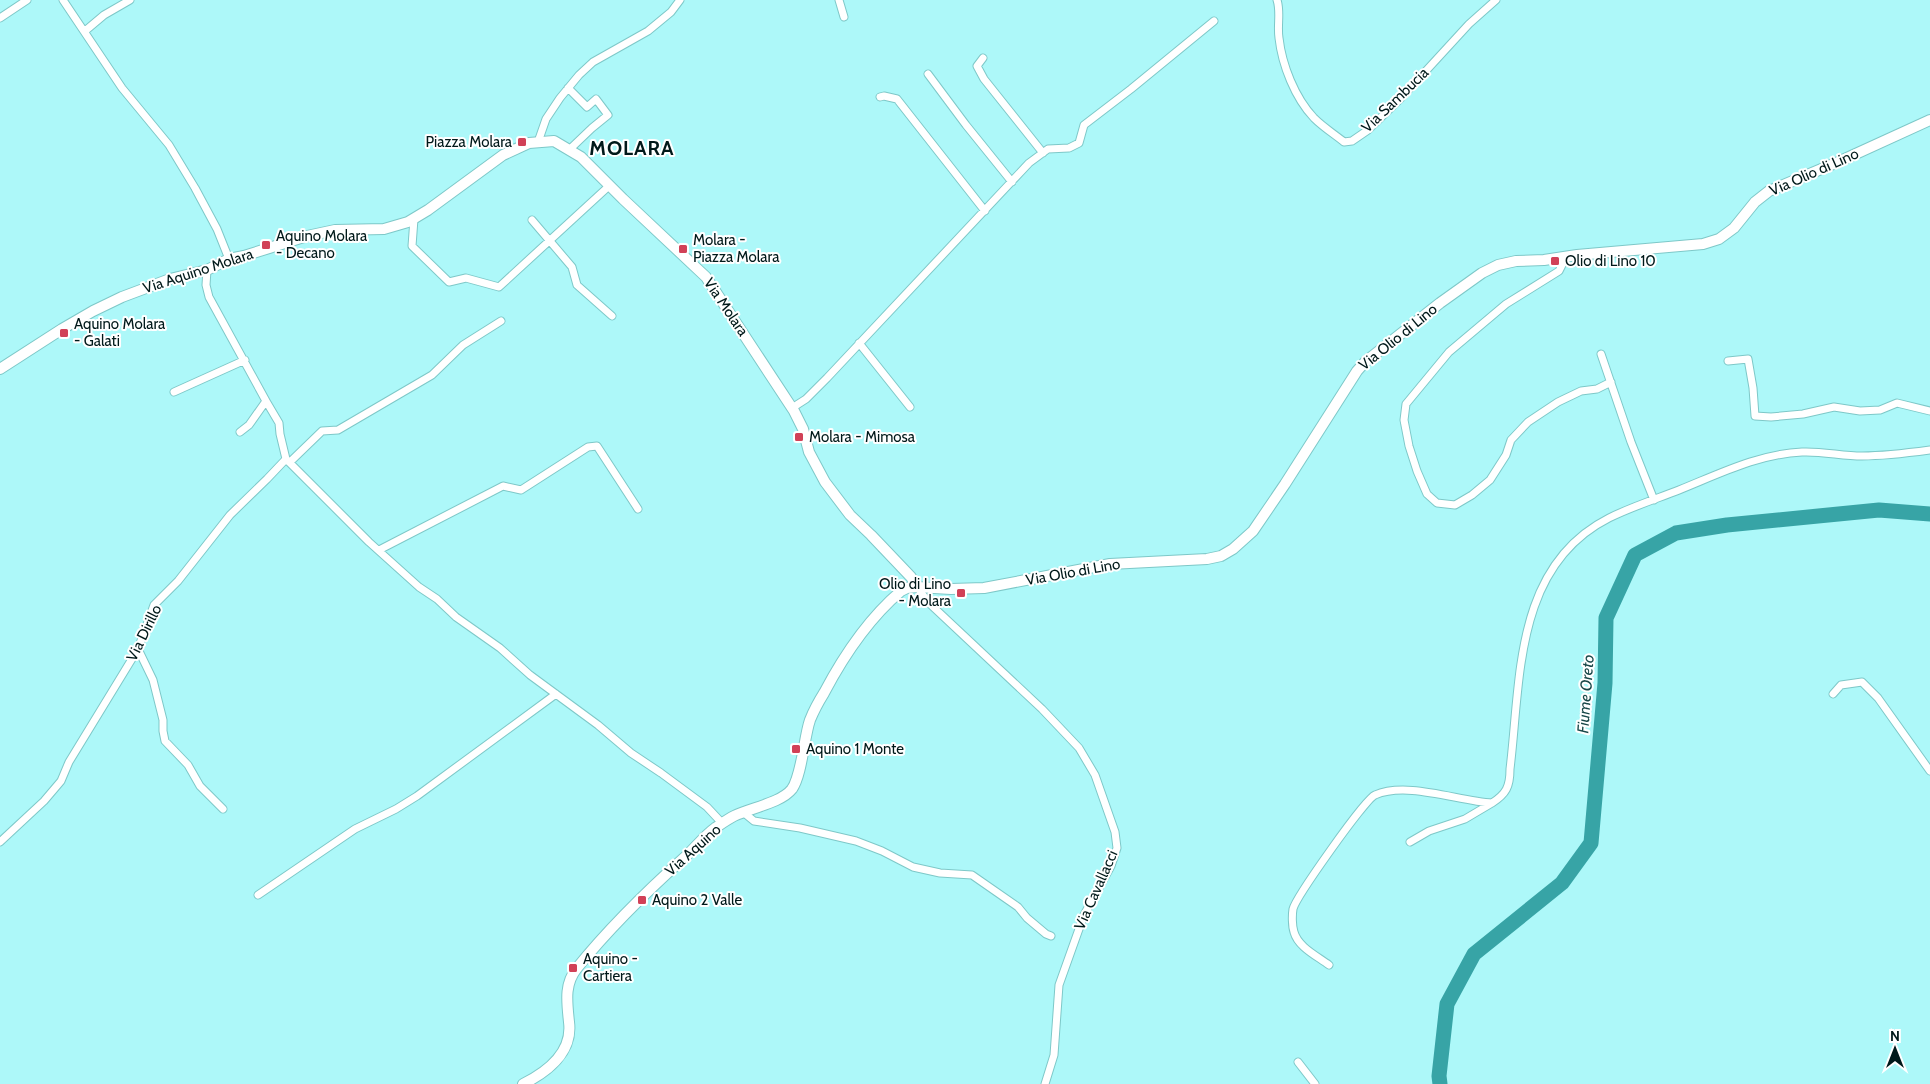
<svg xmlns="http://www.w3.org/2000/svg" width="1930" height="1084" viewBox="0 0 1930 1084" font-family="Cabin,sans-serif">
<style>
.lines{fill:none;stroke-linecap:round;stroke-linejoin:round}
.river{stroke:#37a4a6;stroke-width:15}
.street-casing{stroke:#7ec8c8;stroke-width:9}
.secondary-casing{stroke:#7ec8c8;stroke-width:12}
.street{stroke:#fff;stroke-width:7}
.secondary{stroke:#fff;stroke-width:10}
.poi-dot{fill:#d14157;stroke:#fff;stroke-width:2}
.labels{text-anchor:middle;stroke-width:4;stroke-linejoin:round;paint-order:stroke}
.street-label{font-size:15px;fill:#00191a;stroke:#fff}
.poi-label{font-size:15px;fill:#00191a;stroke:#fff;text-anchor:start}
.water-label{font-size:16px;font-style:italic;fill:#194849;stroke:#fff}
.district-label{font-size:20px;font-weight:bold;letter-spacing:1px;fill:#00191a;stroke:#fff}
</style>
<rect width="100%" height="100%" fill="#adf8f9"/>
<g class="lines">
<path class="river" d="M1440,1084L1439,1076L1447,1004L1474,954L1562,883L1591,843L1605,683L1606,618L1635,555L1676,533L1727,525L1879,510L1930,514"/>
<defs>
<path id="street" d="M63,0L122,88L169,145L195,188L217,229L229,259
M839,0L844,17
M1277,0C1281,12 1277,25 1279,38C1282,65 1295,98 1314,118C1323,127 1334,134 1344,142L1352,141L1368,130L1401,98L1469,24L1496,0
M0,18L27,0
M85,31L104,15L130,0
M983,58L977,66L984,79L1043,153
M928,74L966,125L1012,182
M568,88L587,107L596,99L608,115L592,128L569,150
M880,97L884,96L897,99L985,211
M538,142L546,119L560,98L579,75L593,62L648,31L671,12L680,0
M414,219L412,246L449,282L466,278L499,287L609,186
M532,220L572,267L577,285L612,316
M1566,257L1559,271L1506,304L1449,352L1406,404L1404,420L1409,446L1417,471L1427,494L1437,503L1455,505L1472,495L1490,480L1506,455L1511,440L1528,422L1558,402L1581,391L1597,389L1611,382
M207,270L206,285L209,297L266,401L249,425L240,432
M859,343L910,407
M1601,354L1631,442L1654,500
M1728,361L1748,359L1753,388L1755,416L1771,417L1803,414L1834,407L1860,411L1880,410L1897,403L1930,411
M174,392L245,360
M266,401L279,423L280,434L286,459L369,542L419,587L437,599L456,617L500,648L530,675L598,725L631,753L661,773L707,807L722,823
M792,408L806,399L827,378L1029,163L1048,149L1069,148L1079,143L1084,125L1131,89L1214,21
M290,462L322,431L338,430L432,375L463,345L501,321
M379,550L503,486L521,490L588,447L597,446L638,509
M917,587L929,603L1042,709L1079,748L1095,775L1115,832L1117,848L1111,866L1084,915L1059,985L1054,1055L1045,1084
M138,649L153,680L163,720V731L165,741L188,765L200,786L223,809
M1833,694L1841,685L1862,682L1878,698L1930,771
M743,812L754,821L800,828L856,841L882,851L913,867L940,873L972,875L1018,907L1027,918L1046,934L1051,936
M0,842L44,801L61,781L69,762L138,649L154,605L178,581L230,515L267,479L286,459
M1410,842L1429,831L1465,819L1492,803
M258,895L355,829L396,809L417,796L556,694
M1329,965C1317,956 1298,947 1294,932C1292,926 1292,915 1293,909C1296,897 1365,799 1375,795C1407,781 1458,801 1492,803C1506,794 1510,787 1510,769C1521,679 1514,566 1609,518C1631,507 1656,499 1679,490C1719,474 1758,454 1802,452C1822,451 1842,456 1862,456C1885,456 1908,453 1930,450
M1298,1062L1315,1084"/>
<path id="secondary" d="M0,369L62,329L93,311L122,297L170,279L207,270L229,259L244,256L307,236L335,230L384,229L408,222L428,210L503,155L529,143L554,141L581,157L623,199L706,277L794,411L803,429L809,452L825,482L850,515L871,535L911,577L917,587
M523,1084C547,1072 573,1052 569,1022C567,1002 564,984 577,968C610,927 646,892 685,857C695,848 704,836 715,828C721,824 728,819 734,816C750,808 781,803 792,789C802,775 804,737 810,720C814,710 819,701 824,693C844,655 868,619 901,591L907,588L917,587L951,589L984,588L1110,564L1207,559L1221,556L1233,549L1253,531L1285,484L1357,371L1365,362L1440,303L1482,273L1498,265L1516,261L1544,260L1577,255L1703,244L1719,239L1734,228L1755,202L1769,191L1838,162L1930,120"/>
</defs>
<use href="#street" class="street-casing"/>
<use href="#secondary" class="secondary-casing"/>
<use href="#street" class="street"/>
<use href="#secondary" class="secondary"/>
</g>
<g class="poi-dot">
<rect x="517" y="137" width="10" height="10" rx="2.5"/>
<rect x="261" y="240" width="10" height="10" rx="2.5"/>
<rect x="678" y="244" width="10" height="10" rx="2.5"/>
<rect x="1550" y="256" width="10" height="10" rx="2.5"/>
<rect x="59" y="328" width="10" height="10" rx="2.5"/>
<rect x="794" y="432" width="10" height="10" rx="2.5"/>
<rect x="956" y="588" width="10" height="10" rx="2.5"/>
<rect x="791" y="744" width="10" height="10" rx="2.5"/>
<rect x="637" y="895" width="10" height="10" rx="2.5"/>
<rect x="568" y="963" width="10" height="10" rx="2.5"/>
</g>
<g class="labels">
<g class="street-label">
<text transform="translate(1395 100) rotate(-44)" y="5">Via Sambucia</text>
<text transform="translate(1814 172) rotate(-24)" y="5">Via Olio di Lino</text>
<text transform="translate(198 271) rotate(-18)" y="5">Via Aquino Molara</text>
<text transform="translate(726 307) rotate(56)" y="5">Via Molara</text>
<text transform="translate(1398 337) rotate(-39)" y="5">Via Olio di Lino</text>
<text transform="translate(1073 572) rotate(-10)" y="5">Via Olio di Lino</text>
<text transform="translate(144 633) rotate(-64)" y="5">Via Dirillo</text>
<text transform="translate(693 850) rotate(-42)" y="5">Via Aquino</text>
<text transform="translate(1096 890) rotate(-66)" y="5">Via Cavallacci</text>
</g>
<g class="poi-label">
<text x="512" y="147" text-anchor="end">Piazza Molara</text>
<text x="276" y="241">Aquino Molara<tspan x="276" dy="17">- Decano</tspan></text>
<text x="693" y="245">Molara -<tspan x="693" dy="17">Piazza Molara</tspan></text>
<text x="1565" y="266">Olio di Lino 10</text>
<text x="74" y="329">Aquino Molara<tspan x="74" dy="17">- Galati</tspan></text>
<text x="809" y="442">Molara - Mimosa</text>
<text x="951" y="589" text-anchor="end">Olio di Lino<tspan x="951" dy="17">- Molara</tspan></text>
<text x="806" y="754">Aquino 1 Monte</text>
<text x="652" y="905">Aquino 2 Valle</text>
<text x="583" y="964">Aquino -<tspan x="583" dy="17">Cartiera</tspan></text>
</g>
<g class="water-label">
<text transform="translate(1585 694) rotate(-86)" y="6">Fiume Oreto</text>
</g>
<g class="district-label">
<text x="632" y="155">MOLARA</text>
</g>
</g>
<g transform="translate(1895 1049)" stroke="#ffffff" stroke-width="4" paint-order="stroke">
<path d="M0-4L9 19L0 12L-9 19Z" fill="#00191a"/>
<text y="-8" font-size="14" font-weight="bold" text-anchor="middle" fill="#00191a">N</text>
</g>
</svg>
